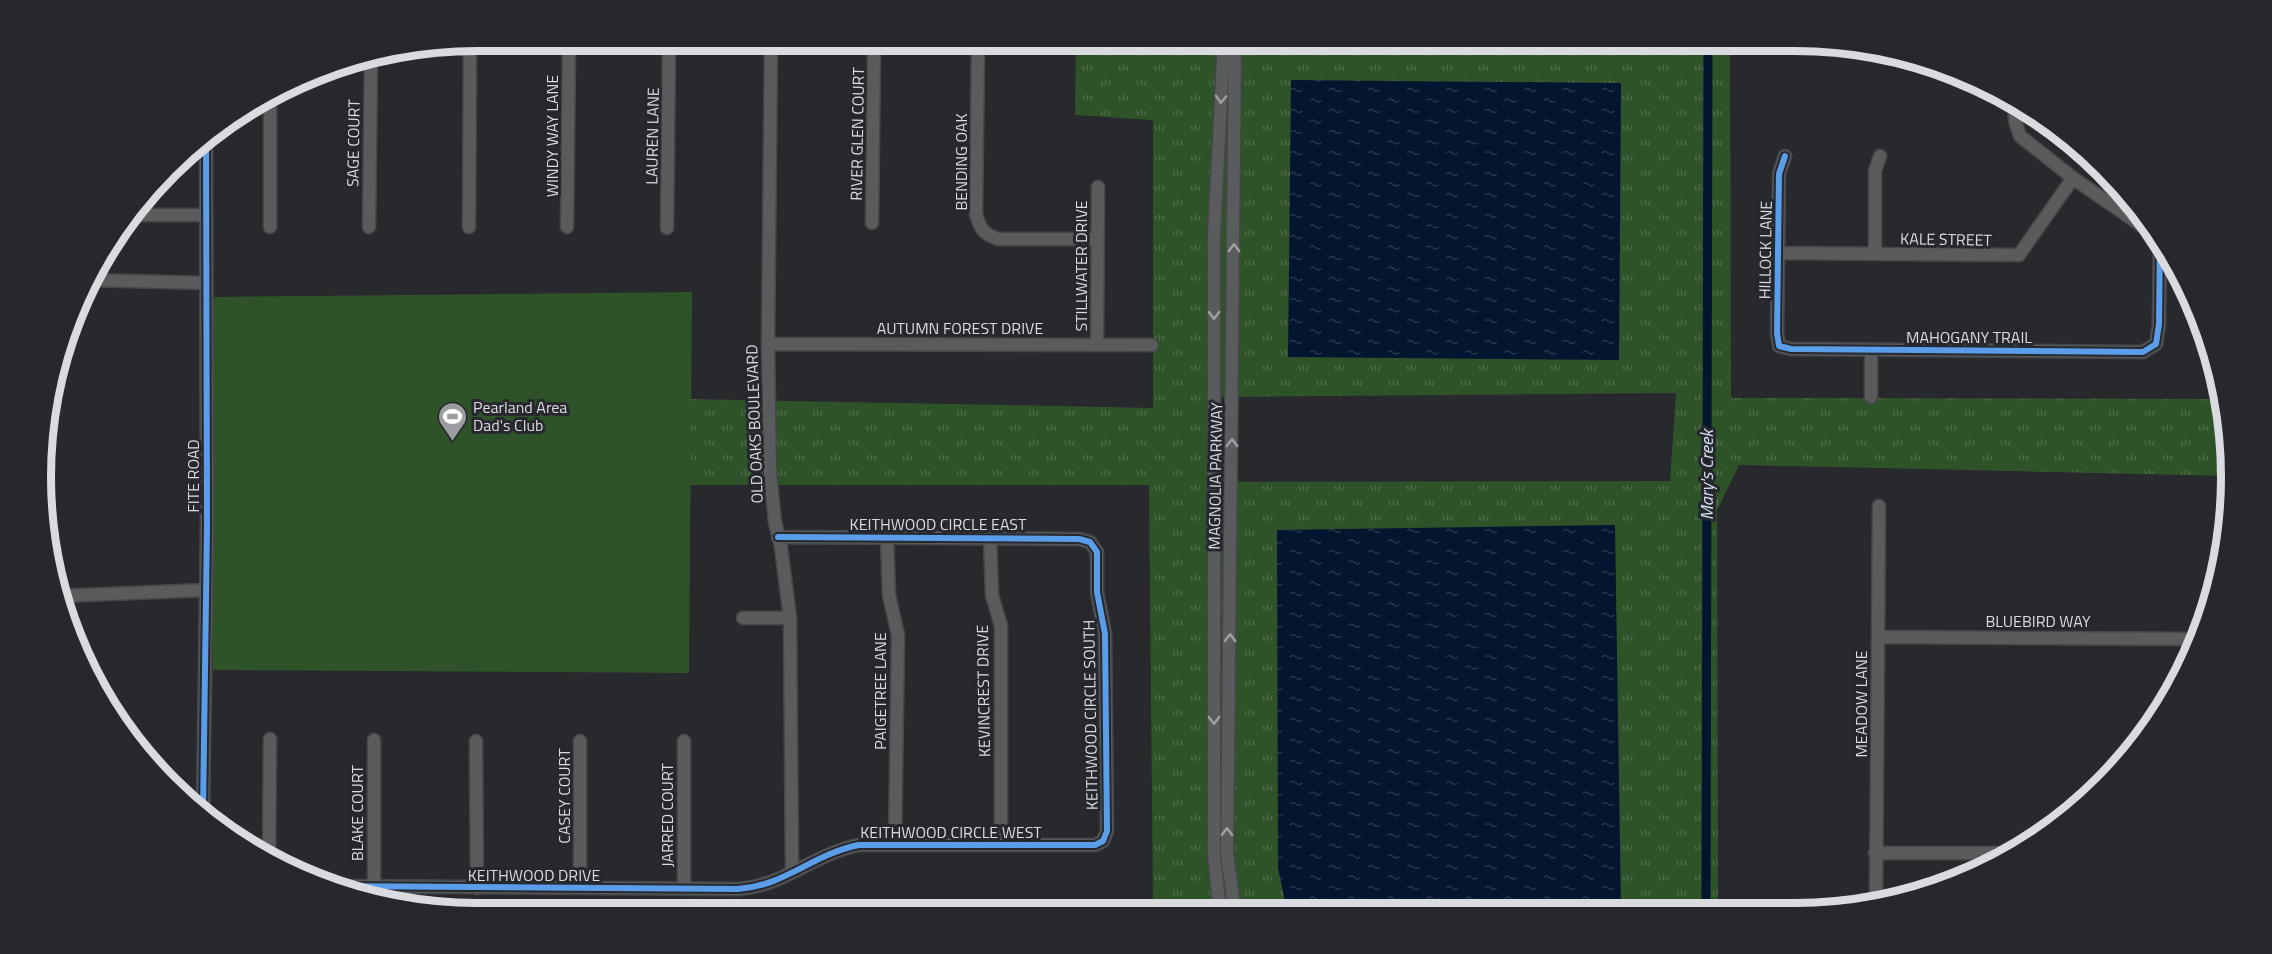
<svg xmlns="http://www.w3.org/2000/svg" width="2272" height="954" viewBox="0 0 2272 954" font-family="'Titillium Web',sans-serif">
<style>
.grass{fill:url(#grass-tufts);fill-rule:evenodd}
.pitch{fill:#2f5329}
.water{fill:url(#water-ripples)}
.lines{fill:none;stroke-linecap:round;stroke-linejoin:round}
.canal{stroke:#04152f;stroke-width:9}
.minor-casing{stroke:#454649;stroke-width:15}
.minor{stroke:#5a5b5d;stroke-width:12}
.cycleway-casing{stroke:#26282e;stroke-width:10}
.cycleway{stroke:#5a9eea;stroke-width:6}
.oneway{stroke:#a0a1a4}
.labels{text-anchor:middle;stroke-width:6;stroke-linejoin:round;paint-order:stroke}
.street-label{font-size:16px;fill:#dadbdf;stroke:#26282e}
.poi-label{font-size:16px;fill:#dadbdf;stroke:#26282e;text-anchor:start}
.water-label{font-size:18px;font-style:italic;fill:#d5e4f4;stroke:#26282e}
.rim{fill:none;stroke:#dadbdf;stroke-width:8}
</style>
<defs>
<pattern id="grass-tufts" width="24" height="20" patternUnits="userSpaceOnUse" patternTransform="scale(1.5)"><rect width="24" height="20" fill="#2f5329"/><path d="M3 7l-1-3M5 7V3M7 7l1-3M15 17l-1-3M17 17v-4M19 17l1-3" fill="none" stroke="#4d6b48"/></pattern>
<pattern id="water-ripples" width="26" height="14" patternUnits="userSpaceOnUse" patternTransform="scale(1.5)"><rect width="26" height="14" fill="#04152f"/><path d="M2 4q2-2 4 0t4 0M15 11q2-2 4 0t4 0" fill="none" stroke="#28364d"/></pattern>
</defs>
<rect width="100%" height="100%" fill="#28292c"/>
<path class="grass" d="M1076,40L1730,41L1731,398L2222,399L2231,448L2230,476L1739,465L1717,510L1718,910L739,913V899L1153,901L1149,485H690L691,399L1153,408V120L1075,115ZM1676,393L1670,481L1207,482L1209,397Z"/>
<path class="pitch" d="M692,292L689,673L213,670V297Z"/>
<path class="water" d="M1291,80L1621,83L1619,360L1288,357Z
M1615,525L1621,910L1287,911L1278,868L1277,530Z"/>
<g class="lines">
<path class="canal" d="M1706,910L1708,40"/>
<defs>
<path id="minor" d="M771,45L768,344L770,473L775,522L781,547L790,618L792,872
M445,46L710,44L1048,46
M978,46L976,214C980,229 984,234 998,239H1097
M2015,100V121L2020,136L2073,178L2148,230L2154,231
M1785,156L1779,174L1777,333L1779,346L1791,349L2143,352L2156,344L2159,324L2160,241
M135,215H206
M872,223L874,46
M270,227V94
M369,227L371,58
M469,227L470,46
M567,227L569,46
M667,228L669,45
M1778,253L2019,255L2073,178
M1875,254V171L1880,156
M89,280L206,283
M768,344L1152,345
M1097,344L1098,187
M1871,350V397
M887,538L889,595L898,635L895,844
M990,538L992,595L1001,626V845
M59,596L206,590
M743,618H790
M1878,637L2198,639
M374,740V887
M476,741L477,888
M684,741V889
M203,814L207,527L206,137
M1875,853H2011
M269,854L270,739
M329,886L738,889C785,886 813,854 859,845H1095L1103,841L1107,831L1105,634L1097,592V552L1090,542L1079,539L778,537
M580,888V741
M1876,903L1879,506
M1220,911L1214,854V235L1224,40
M1235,911L1227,854L1235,40"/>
</defs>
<use href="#minor" class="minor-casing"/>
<use href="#minor" class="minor"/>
<defs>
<path id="cycleway" d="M1785,156L1779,174L1777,333L1779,346L1791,349L2143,352L2156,344L2159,324L2160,241
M203,814L207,527L206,137
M329,886L738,889C785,886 813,854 859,845H1095L1103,841L1107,831L1105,634L1097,592V552L1090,542L1079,539L778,537"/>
</defs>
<use href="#cycleway" class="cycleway-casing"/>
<use href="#cycleway" class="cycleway"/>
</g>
<defs><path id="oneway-chevron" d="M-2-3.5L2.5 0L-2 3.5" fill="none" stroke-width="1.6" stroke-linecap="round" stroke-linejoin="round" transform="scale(1.5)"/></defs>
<g class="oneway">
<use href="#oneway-chevron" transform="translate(1221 99) rotate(93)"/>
<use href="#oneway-chevron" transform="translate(1234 248) rotate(-90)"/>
<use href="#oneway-chevron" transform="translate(1214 315) rotate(90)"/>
<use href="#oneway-chevron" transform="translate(1232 443) rotate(-89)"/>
<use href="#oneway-chevron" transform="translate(1230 638) rotate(-89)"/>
<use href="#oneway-chevron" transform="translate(1214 720) rotate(90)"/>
<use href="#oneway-chevron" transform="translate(1227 832) rotate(-89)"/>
</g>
<defs>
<symbol id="stadium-pin" viewBox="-11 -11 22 30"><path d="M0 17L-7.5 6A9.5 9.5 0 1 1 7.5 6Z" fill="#9c9da0" stroke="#26282e"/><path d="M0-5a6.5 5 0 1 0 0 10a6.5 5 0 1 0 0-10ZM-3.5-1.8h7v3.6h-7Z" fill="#fff"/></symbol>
</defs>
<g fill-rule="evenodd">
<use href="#stadium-pin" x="436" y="400" width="33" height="45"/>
</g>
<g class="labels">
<g class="street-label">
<text transform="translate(857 134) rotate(-89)" y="6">RIVER GLEN COURT</text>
<text transform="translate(552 136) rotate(-90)" y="6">WINDY WAY LANE</text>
<text transform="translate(652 136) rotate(-89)" y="6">LAUREN LANE</text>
<text transform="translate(353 143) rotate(-89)" y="6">SAGE COURT</text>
<text transform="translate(961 162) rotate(-90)" y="6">BENDING OAK</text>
<text transform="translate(1946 239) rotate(1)" y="6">KALE STREET</text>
<text transform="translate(1765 250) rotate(-89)" y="6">HILLOCK LANE</text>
<text transform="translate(1081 266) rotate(-90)" y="6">STILLWATER DRIVE</text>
<text x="960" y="334">AUTUMN FOREST DRIVE</text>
<text x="1969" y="343">MAHOGANY TRAIL</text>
<text transform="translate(754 424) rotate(-92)" y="6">OLD OAKS BOULEVARD</text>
<text transform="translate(193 476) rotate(-90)" y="6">FITE ROAD</text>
<text transform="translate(1215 476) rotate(-89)" y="6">MAGNOLIA PARKWAY</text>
<text x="938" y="530">KEITHWOOD CIRCLE EAST</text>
<text x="2038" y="627">BLUEBIRD WAY</text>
<text transform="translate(880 691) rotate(-90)" y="6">PAIGETREE LANE</text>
<text transform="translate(983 691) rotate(-91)" y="6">KEVINCREST DRIVE</text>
<text transform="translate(1861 704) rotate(-90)" y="6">MEADOW LANE</text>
<text transform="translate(1090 715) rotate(-91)" y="6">KEITHWOOD CIRCLE SOUTH</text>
<text transform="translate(564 796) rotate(-90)" y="6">CASEY COURT</text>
<text transform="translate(357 813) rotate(-90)" y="6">BLAKE COURT</text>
<text transform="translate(667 815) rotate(-90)" y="6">JARRED COURT</text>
<text x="951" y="838">KEITHWOOD CIRCLE WEST</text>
<text x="534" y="881">KEITHWOOD DRIVE</text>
</g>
<g class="poi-label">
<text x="473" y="413">Pearland Area<tspan x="473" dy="18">Dad's Club</tspan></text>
</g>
<g class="water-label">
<text transform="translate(1707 475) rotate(-90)" y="6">Mary's Creek</text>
</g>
</g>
<path d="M0 0H2272V954H0ZM477 51H1795A426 426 0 0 1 2221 477V477A426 426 0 0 1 1795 903H477A426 426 0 0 1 51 477V477A426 426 0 0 1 477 51Z" fill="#26282e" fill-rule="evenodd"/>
<path class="rim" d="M477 51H1795A426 426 0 0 1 2221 477V477A426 426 0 0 1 1795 903H477A426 426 0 0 1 51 477V477A426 426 0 0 1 477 51Z"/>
</svg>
